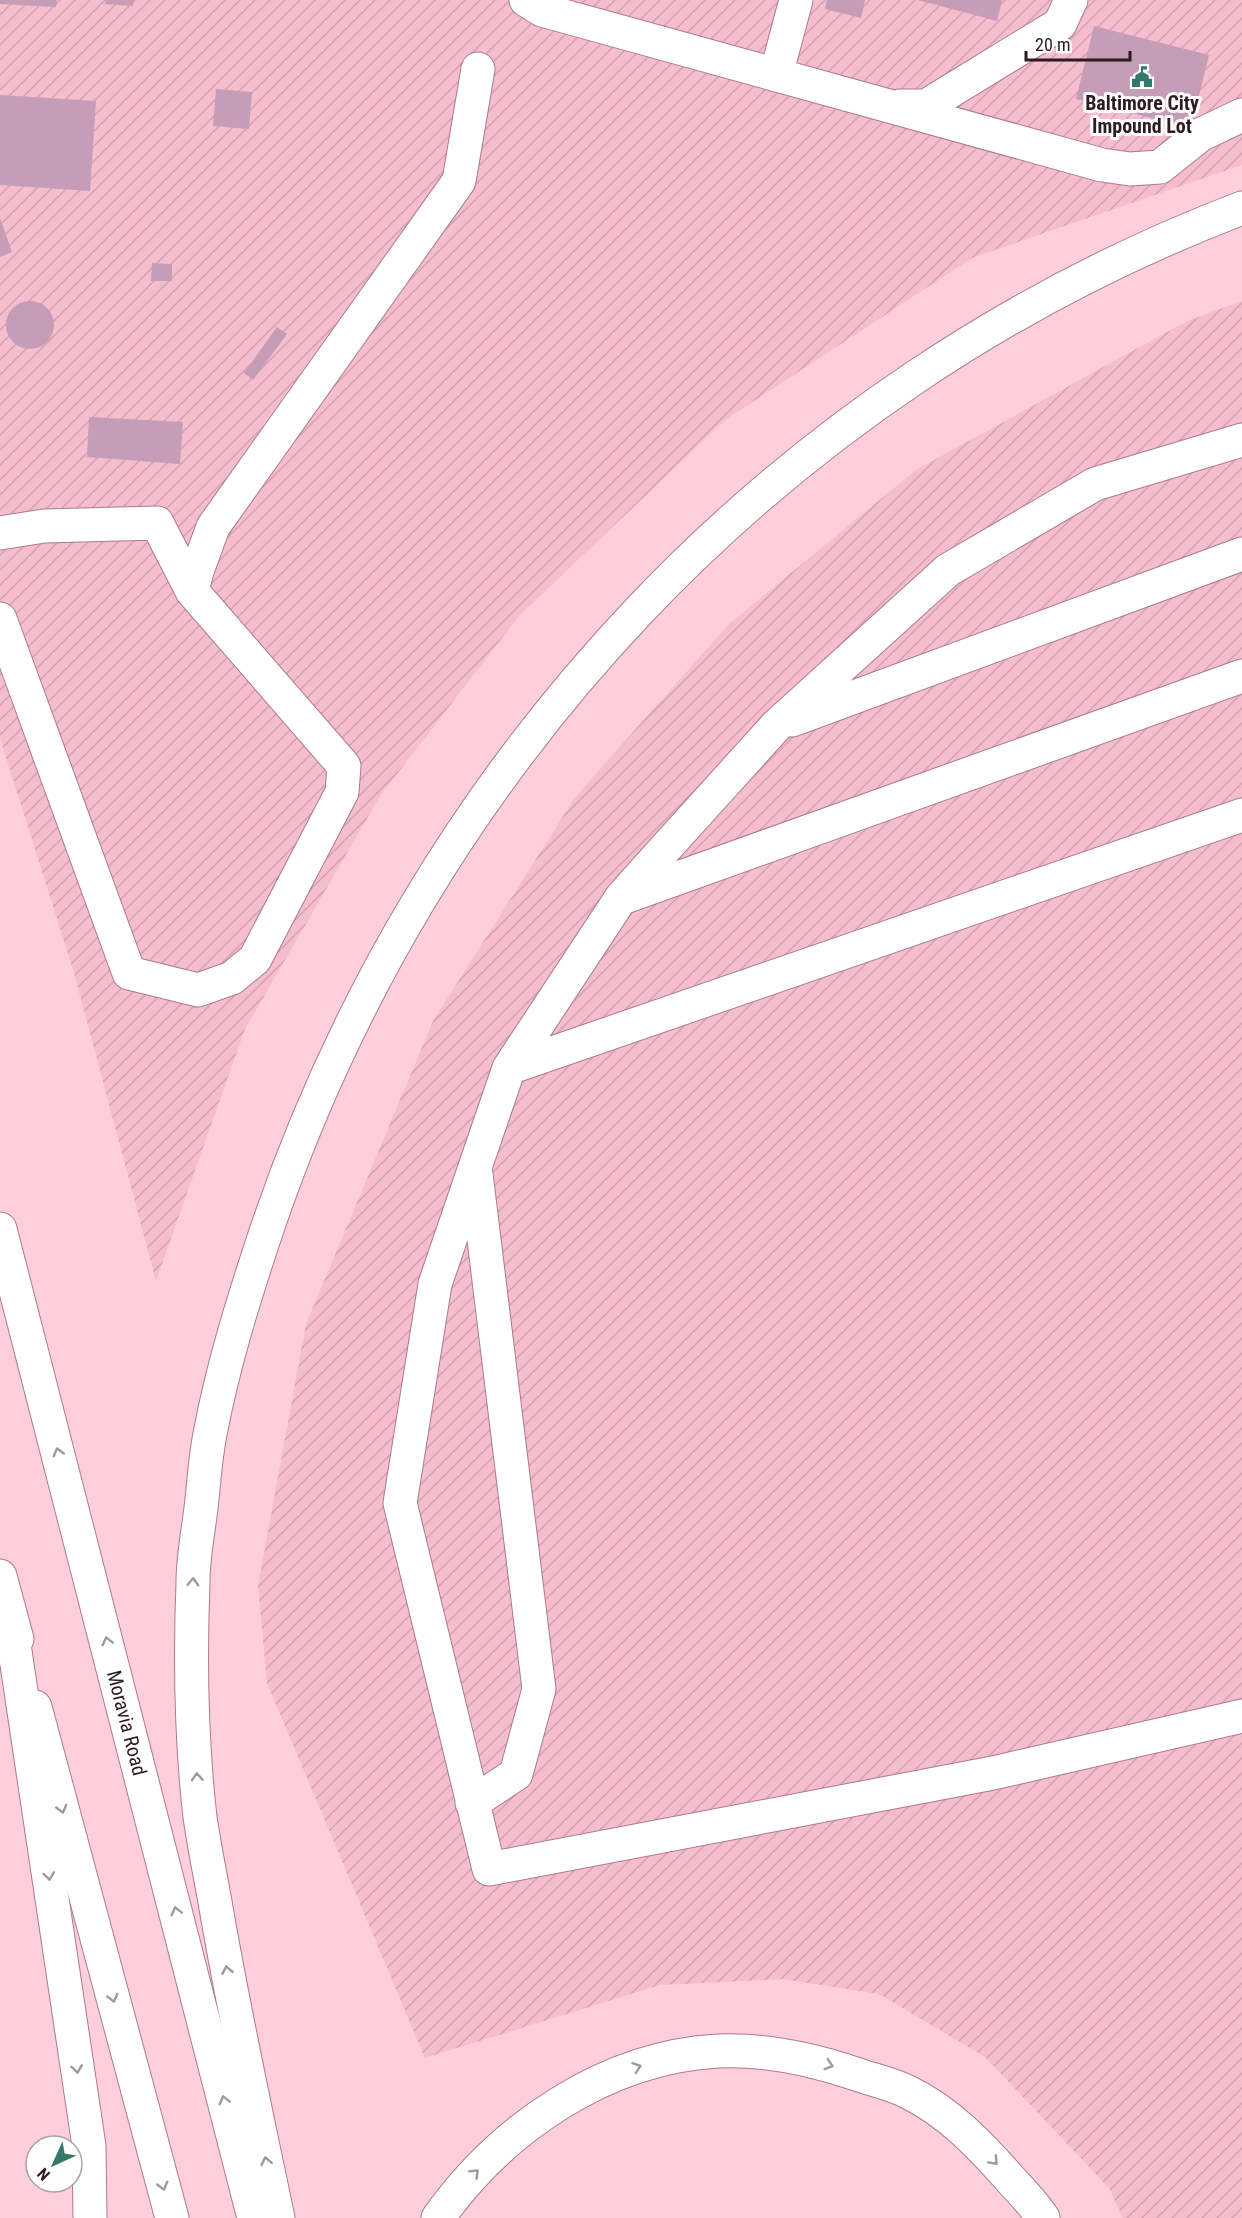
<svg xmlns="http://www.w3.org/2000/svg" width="1242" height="2218" viewBox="0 0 1242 2218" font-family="'Roboto Condensed',sans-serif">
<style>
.industrial{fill:url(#industrial-furrows)}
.building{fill:#c59db6}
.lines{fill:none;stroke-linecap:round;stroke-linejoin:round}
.minor-casing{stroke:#a97c89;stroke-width:35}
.major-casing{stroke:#a97c89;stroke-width:35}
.highway-casing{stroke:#a97c89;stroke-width:35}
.minor{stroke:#fff;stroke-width:33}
.major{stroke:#fff;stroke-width:33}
.highway{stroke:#fff;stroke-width:33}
.oneway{stroke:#a0989b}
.labels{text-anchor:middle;stroke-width:6;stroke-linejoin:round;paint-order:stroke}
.poi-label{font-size:20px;font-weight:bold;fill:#2d1b21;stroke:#fefefe}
.street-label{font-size:20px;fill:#2d1b21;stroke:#fefefe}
</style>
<defs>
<pattern id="industrial-furrows" width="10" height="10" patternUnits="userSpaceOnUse" patternTransform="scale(1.5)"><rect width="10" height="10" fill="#f5bdcd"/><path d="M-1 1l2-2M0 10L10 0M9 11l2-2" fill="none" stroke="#d2a2b0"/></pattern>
</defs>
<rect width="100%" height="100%" fill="#ffcedb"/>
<path class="industrial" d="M0,0H1242V165L972,258L725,420L519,616L380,796L245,1029L156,1281L74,973L0,738Z
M1242,301V2218H1123L1109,2188L985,2057L879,1994L782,1979L660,1985L425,2058L267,1683L258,1586L306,1324L433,1021L576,796L729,624L916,470L1187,321Z"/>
<path class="building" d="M0,0H57L56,7L0,4Z
M106,0H134L133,6L105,4Z
M827,0H865L861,18L825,9Z
M918,0H1002L997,21Z
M1094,26L1209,55L1191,128L1076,99Z
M216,89L252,92L249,129L213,126Z
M0,95L96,101L90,191L0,185Z
M0,218L12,252L0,257Z
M152,263L172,264V281H151Z
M6 325a24 24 0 1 1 48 0a24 24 0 1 1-48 0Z
M277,327L287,334L253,380L244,373Z
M89,417L183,422L180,464L87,457Z"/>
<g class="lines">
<defs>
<path id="minor" d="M526,0L542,10L1102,165L1130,169L1160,167L1200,135L1242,115
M776,75L796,0
M900,106H926L1060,24L1071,0
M1242,440L1095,484L948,570L776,726L635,882L621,898L509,1068L435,1284L400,1503L489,1869L993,1773L1242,1716
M0,533L44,526L157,523L192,591L344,766L342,792L255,959L232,978L198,990L129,973L0,619
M192,591L197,571L213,527L459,181L478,69
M792,720L1242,554
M625,897L1242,676
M509,1068L1242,815
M472,1803L516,1774L539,1689L476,1174"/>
<g id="major">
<path id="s1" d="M0,1229L254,2218"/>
<path d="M0,1576L17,1639"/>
<path d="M35,1707L172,2218"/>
<path d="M278,2218C256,2113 233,2008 215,1902C210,1874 204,1845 200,1817C191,1739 190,1660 193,1582C193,1557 198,1533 201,1508C204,1484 205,1459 210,1434C223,1365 244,1298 266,1232C424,763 778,385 1242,208"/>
</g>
<path id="highway" d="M9,1611L89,2146L90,2218
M438,2218C502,2128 606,2057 718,2051C765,2049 812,2059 856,2074C873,2080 892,2084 908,2092C949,2112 981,2146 1011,2180C1022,2192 1034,2204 1043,2218"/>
</defs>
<use href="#minor" class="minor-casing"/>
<use href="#major" class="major-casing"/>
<use href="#highway" class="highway-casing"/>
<use href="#minor" class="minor"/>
<use href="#major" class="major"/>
<use href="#highway" class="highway"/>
</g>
<defs><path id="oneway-chevron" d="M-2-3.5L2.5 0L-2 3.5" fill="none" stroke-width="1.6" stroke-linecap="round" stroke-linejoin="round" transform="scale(1.5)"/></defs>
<g class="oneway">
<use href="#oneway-chevron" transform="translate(58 1452) rotate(-105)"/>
<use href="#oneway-chevron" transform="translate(193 1582) rotate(-88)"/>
<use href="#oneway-chevron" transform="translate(107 1641) rotate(-104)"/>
<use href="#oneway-chevron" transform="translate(197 1777) rotate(-94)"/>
<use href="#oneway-chevron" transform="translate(62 1809) rotate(75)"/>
<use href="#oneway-chevron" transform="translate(49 1876) rotate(82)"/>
<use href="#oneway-chevron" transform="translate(176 1911) rotate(-104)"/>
<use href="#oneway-chevron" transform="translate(227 1970) rotate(-100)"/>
<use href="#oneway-chevron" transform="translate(113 1998) rotate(75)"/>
<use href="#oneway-chevron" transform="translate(829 2065) rotate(18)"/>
<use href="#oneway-chevron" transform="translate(637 2067) rotate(-19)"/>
<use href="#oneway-chevron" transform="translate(77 2069) rotate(82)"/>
<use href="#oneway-chevron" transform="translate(224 2100) rotate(-104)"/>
<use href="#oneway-chevron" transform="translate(266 2161) rotate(-102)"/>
<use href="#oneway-chevron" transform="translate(994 2161) rotate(47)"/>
<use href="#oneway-chevron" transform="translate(475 2173) rotate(-45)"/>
<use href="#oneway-chevron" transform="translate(163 2186) rotate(75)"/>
</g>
<defs>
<symbol id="civic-bare" viewBox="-9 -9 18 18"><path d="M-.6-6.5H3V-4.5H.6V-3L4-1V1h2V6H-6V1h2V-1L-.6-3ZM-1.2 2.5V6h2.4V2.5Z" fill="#34786c" stroke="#fefefe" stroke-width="2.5" paint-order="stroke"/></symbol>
</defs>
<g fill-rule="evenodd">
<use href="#civic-bare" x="1127" y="62" width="30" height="30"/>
</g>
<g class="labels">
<g class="poi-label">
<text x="1142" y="110">Baltimore City<tspan x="1142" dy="23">Impound Lot</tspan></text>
</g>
<g class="street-label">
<text dy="7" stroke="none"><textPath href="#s1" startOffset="510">Moravia Road</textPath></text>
</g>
</g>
<g transform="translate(54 2164) rotate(225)"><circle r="28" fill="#fefefe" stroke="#aaa3a6" stroke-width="1.5"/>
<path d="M0-4.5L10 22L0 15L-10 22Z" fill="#34786c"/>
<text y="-9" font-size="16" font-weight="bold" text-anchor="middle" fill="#2d1b21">N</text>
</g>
<path d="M1026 51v9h104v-9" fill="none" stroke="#2d1b21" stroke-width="3"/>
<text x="1035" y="51" font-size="18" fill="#2d1b21" stroke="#fefefe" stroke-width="4.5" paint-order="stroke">20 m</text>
</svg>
